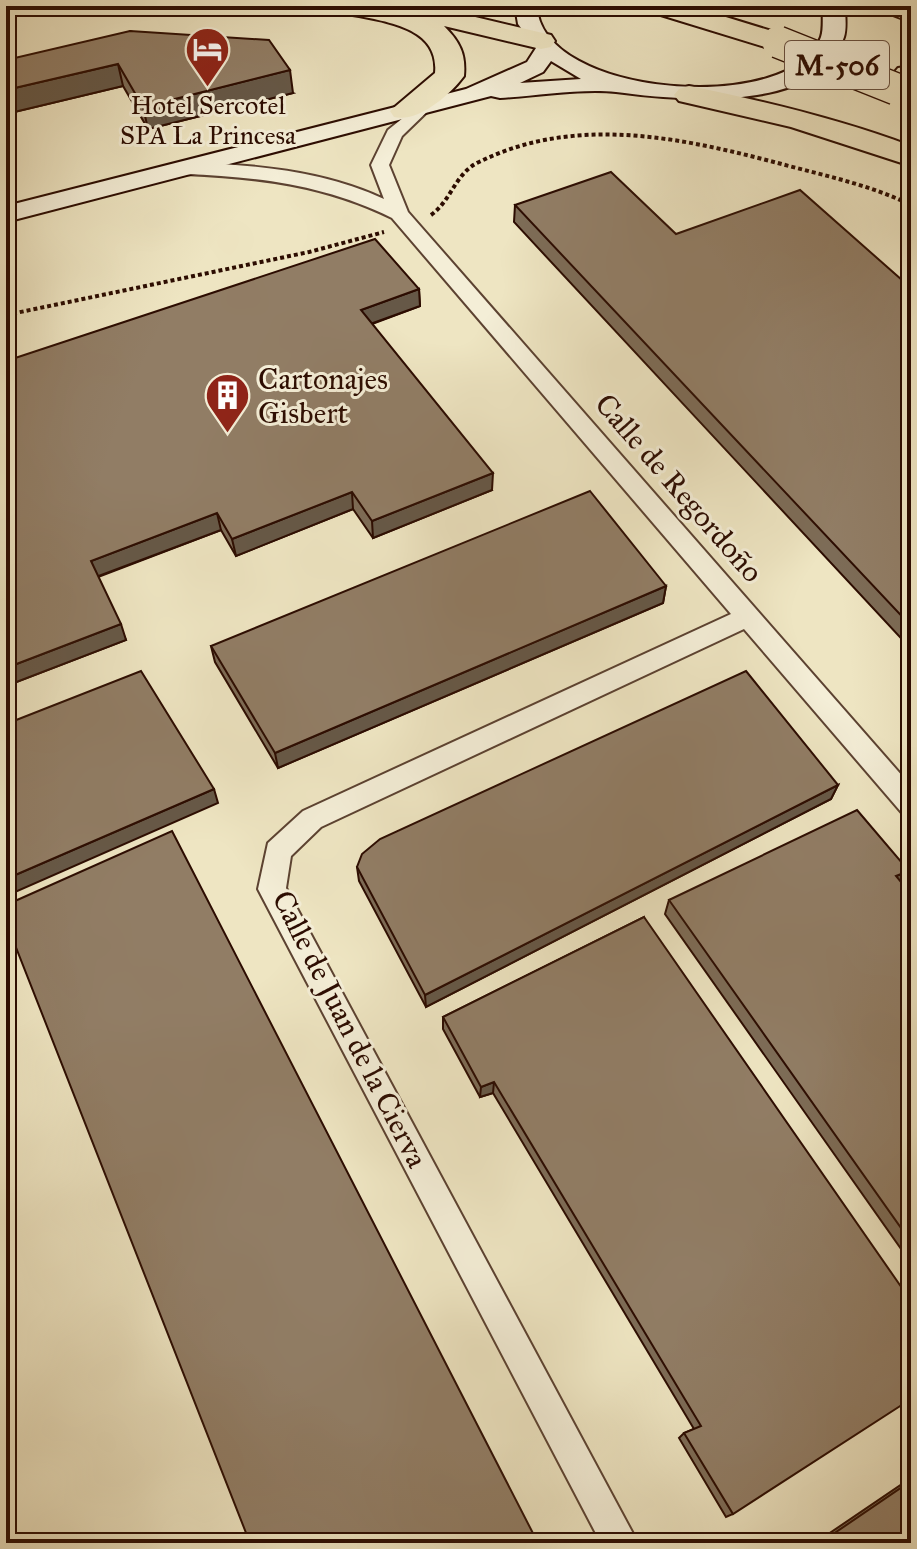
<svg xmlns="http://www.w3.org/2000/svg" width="917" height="1549" viewBox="0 0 917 1549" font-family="'IM FELL Great Primer',serif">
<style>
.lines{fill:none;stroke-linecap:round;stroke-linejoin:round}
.street-casing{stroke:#5c4231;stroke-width:4}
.secondary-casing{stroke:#2c0c01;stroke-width:4}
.highway-casing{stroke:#2c0c01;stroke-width:4}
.path{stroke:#2c0c01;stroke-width:4;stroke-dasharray:4 3;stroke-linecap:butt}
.street{fill:#f4eed7;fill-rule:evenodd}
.secondary{fill:#f4eed7;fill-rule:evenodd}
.highway{fill:#eee5c2;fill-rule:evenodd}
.highway-bridge-casing{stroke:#2c0c01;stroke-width:34;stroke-linecap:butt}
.highway-bridge{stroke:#eee5c2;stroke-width:31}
.wall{fill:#7d6c57;stroke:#2c0c01;stroke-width:2}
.shaded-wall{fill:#665847;stroke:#2c0c01;stroke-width:2}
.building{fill:#917d65;stroke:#2c0c01;stroke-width:2}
.labels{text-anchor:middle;stroke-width:6;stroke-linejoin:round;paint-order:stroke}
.far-poi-label{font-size:26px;fill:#2c0c01;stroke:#f4eed7}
.shield{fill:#f4eed7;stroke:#685041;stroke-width:2}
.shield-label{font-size:28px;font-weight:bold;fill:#2c0c01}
.poi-label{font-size:30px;fill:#2c0c01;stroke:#f4eed7;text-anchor:start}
.street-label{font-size:30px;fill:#2c0c01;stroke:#f4eed7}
</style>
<rect width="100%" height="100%" fill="#eee5c2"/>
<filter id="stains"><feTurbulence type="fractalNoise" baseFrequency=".0025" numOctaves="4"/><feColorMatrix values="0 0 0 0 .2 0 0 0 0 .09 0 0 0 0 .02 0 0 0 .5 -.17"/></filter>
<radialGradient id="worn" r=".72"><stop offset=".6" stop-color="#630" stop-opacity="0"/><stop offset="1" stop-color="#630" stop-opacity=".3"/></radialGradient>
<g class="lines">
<defs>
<path id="street" d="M424,101L433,106L402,136L389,165L408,212L911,786V816L902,813L744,629L321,827L291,856L286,888L638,1543H601L258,889L268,843L303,811L731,614L392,218C325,185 259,177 185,174L176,168L185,162C253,165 322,170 384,199L371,165L388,130Z"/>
<path id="secondary" d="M515,6H537C540,98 794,116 821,37C824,28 822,15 823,6H845C845,15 847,28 844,37C820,115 676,100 616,92C583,88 535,96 500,98L491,96L6,222V206L466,89L527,62L536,48L518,24ZM551,61L581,79L520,83L543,72Z"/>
<path id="highway" d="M335,6H429L551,35L555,41L551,47L541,49L444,26C460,42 466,54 464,76C450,95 418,123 394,117L390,111L435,73C440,23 376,21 339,12Z
M647,6H690L788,36L792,42L788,48L778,51L651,12Z
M881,6H911V22L885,12Z
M911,66V84L898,80L893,74L898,68Z
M689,86C764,101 839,119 911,146V166L791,127L679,101L674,95L679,89Z"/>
</defs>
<use href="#street" class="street-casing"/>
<use href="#secondary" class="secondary-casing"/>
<use href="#highway" class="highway-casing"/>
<path class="path" d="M431,215C452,200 455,173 479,162C578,113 688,139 789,166C831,177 872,186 911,205
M6,315L309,252L384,232"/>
<use href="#street" class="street"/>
<use href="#secondary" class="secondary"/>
<use href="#highway" class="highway"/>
<defs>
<path id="highway-bridge" d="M778,42L896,89"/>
</defs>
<use href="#highway-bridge" class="highway-bridge-casing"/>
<use href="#highway-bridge" class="highway-bridge"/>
</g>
<path class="wall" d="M130,31L293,93L148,129L123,86L6,114Z
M515,205L676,234L911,288V649L514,222Z
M419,289L420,306L372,324L492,490L373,538L353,509L236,556L221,530L98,577L126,640L6,686V361Z
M666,586L663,603L278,768L215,662L211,646Z
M838,785L831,799L426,1007L359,881L357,867Z
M909,871L902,883L911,894V1263L665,914L669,900Z
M644,917L733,1514L726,1517L679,1438L684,1433L694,1429L493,1093L480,1097L443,1029V1017Z
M911,1478V1543H815Z"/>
<path class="shaded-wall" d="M118,64L123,86L6,114V90Z
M290,70L293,93L148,129L143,107Z
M419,289L420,306L362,327L361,310Z
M493,473L492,490L373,538L372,521Z
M352,492L353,509L236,556L232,539Z
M217,513L221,530L96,577L91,561Z
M666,586L663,603L278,768L275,753Z
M121,624L126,640L6,686V668Z
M838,785L831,799L426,1007L425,995Z
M214,789L218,803L6,896V879Z
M909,871L901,885L896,876Z
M494,1082L493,1093L480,1097L481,1087Z"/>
<path class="building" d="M130,31L269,40L290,70L143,107L118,64L6,90V60Z
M611,172L676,234L800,190L911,288V626L515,205Z
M375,239L419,289L361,310L493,473L372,521L352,492L232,539L217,513L91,561L121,624L6,668V361Z
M590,491L666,586L275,753L211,646Z
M141,671L214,789L6,879V724Z
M746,671L838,785L425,995L357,867L362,854L380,839Z
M857,810L909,871L896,876L911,894V1242L669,900Z
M172,831L538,1543H250L6,922V905Z
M644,917L911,1301V1399L733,1514L684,1433L701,1426L494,1082L481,1087L443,1017Z
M911,1481V1543H820Z"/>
<defs>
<symbol id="hotel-pin" viewBox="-11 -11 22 30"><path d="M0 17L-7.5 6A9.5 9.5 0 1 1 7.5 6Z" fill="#8f2418" stroke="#f4eed7"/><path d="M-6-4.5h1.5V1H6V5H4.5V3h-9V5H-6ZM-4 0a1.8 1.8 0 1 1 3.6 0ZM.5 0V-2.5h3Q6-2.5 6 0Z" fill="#fff"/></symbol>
<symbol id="building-pin" viewBox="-11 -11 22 30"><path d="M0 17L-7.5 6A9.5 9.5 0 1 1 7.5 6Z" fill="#8f2418" stroke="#f4eed7"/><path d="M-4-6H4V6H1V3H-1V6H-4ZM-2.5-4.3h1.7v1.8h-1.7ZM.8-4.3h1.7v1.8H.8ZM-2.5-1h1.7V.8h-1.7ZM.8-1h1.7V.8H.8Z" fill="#fff"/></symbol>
</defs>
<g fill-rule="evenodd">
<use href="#hotel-pin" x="182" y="24" width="51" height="69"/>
<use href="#building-pin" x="202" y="370" width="51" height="69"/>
</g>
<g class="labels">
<g class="far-poi-label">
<text x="208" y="114">Hotel Sercotel<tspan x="208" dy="30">SPA La Princesa</tspan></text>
</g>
<rect class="shield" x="785" y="41" width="104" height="48" rx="6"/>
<g class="shield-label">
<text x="837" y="75">M-506</text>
</g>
<g class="poi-label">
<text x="258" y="389">Cartonajes<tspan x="258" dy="34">Gisbert</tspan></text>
</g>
<g class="street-label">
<text transform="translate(679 488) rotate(49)" y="10">Calle de Regordoño</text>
<text transform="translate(350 1029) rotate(63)" y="10">Calle de Juan de la Cierva</text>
</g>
</g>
<rect width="917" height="1549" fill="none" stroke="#eee5c2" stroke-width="32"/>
<rect x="8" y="8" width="901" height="1533" fill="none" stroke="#2c0c01" stroke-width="4"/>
<rect x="16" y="16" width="885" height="1517" fill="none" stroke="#2c0c01" stroke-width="2"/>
<rect width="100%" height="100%" filter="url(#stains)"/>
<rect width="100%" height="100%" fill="url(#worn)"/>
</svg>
